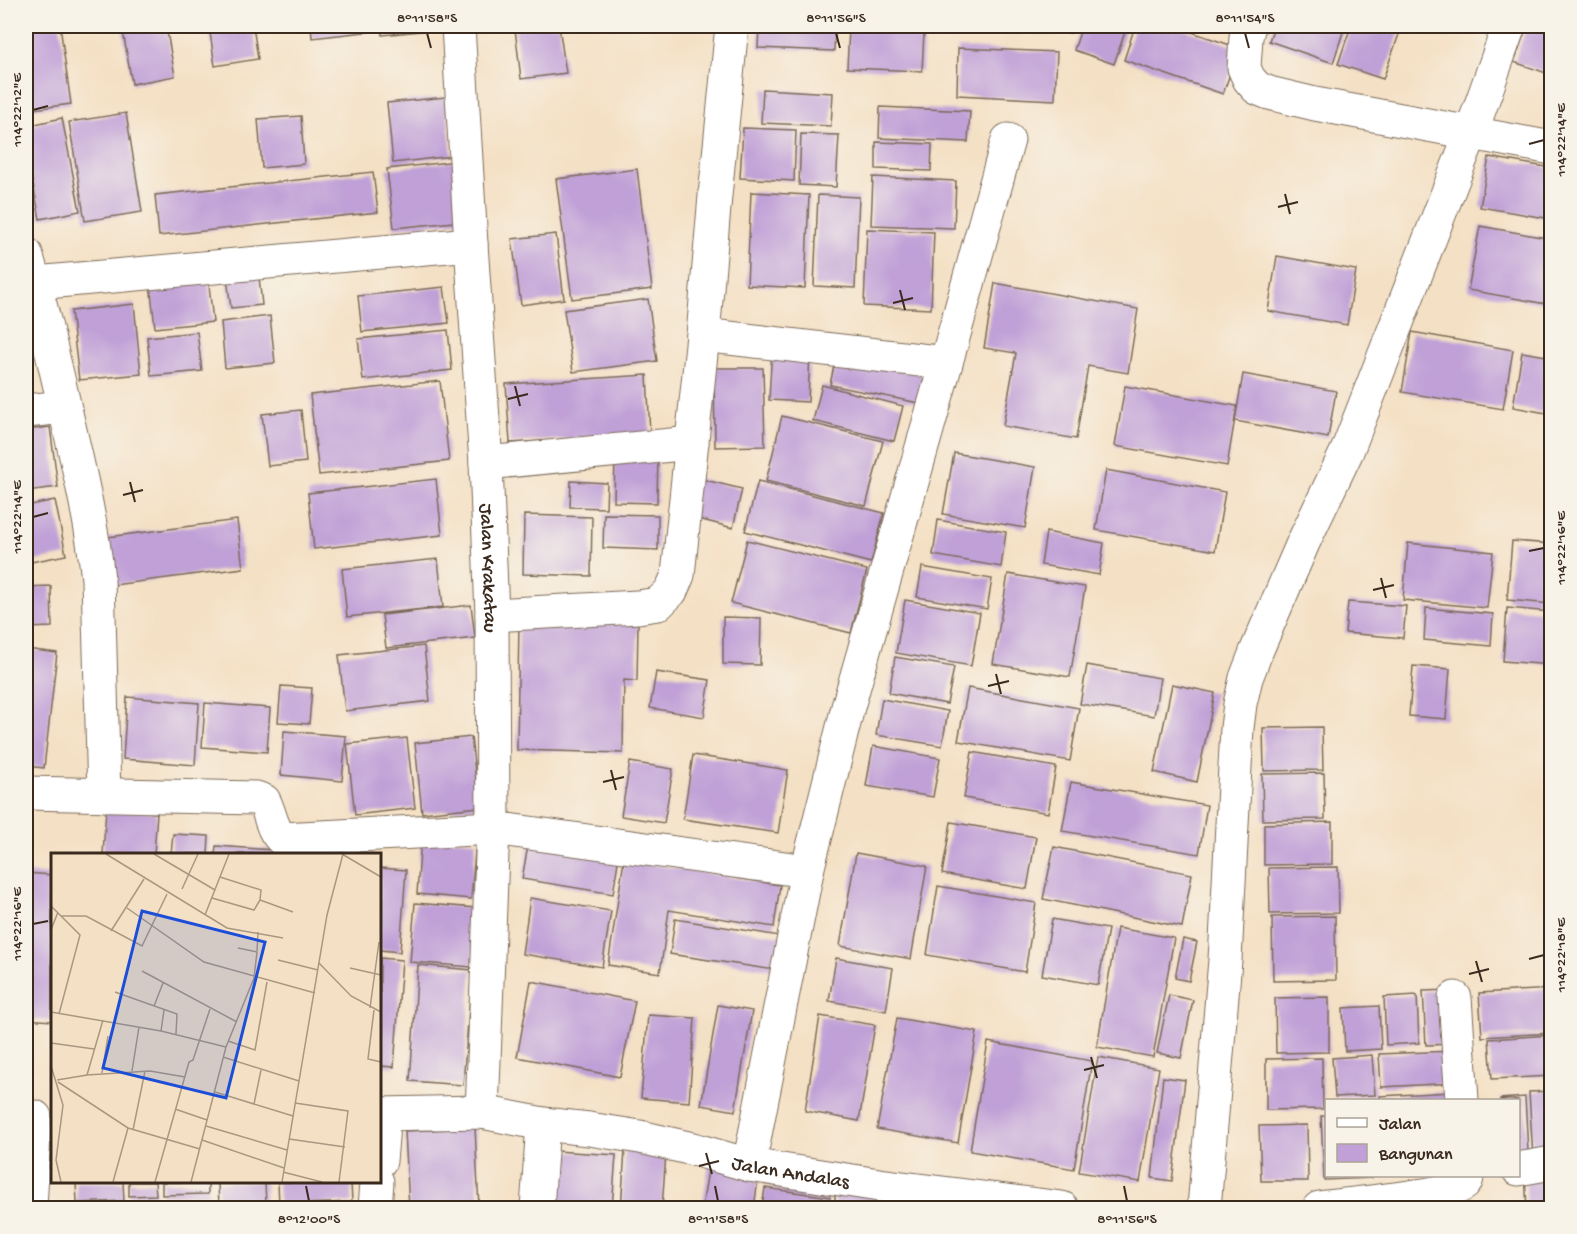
<svg xmlns="http://www.w3.org/2000/svg" width="1577" height="1234" viewBox="0 0 1577 1234" font-family="'Gochi Hand',sans-serif">
<style>
.building{fill:#c0a0d7}
.lines{fill:none;stroke-linecap:round;stroke-linejoin:round}
.minor-casing{stroke:#7c6a58;stroke-width:35}
.minor{stroke:#fff;stroke-width:33}
.ticks{fill:none;stroke:#3b2a1e;stroke-width:2}
.labels{text-anchor:middle;stroke-width:4.5;stroke-linejoin:round;paint-order:stroke}
.street-label{font-size:20px;fill:#3b2a1e;stroke:#f7f3e8}
.inset-road{fill:none;stroke:#aa9782;stroke-width:1.5}
.view{fill:#1d4ed8;fill-opacity:0.15;stroke:#1d4ed8;stroke-width:3}
.inset-edge{fill:none;stroke:#3b2a1e;stroke-width:3}
.neatline{fill:none;stroke:#3b2a1e;stroke-width:2}
.ticks-label{font-size:15px;text-anchor:middle;fill:#3b2a1e}
</style>
<rect width="100%" height="100%" fill="#f7f3e8"/>
<filter id="ink" filterUnits="userSpaceOnUse"><feTurbulence type="fractalNoise" baseFrequency=".0167" numOctaves="2"/><feDisplacementMap in="SourceGraphic" scale="12" xChannelSelector="R" yChannelSelector="G"/><feConvolveMatrix kernelMatrix="1 2 1 2 8 2 1 2 1" color-interpolation-filters="sRGB"/></filter>
<filter id="wash" filterUnits="userSpaceOnUse"><feTurbulence type="fractalNoise" baseFrequency=".008" numOctaves="4" result="noise"/><feDisplacementMap in="SourceGraphic" scale="24" xChannelSelector="R" yChannelSelector="G"/><feGaussianBlur stdDeviation="1.35" result="paint"/><feColorMatrix in="noise" values="0 0 0 0 0 0 0 0 0 0 0 0 0 0 0 0 0 1.4 0 .05"/><feComposite in="paint" operator="in"/></filter>
<g filter="url(#wash)">
<rect width="100%" height="100%" fill="#f4e0c4"/>
<g id="blocks">
<path class="building" d="M26,26H60L71,104L26,110Z
M122,26H166L175,76L132,84Z
M209,26H253L258,59L215,66Z
M311,26H373V31L312,38Z
M381,26H439L440,29L382,35Z
M542,26H559L566,73L521,79L515,29Z
M759,26H835L834,51L758,48Z
M1008,26H1071V33L1008,30Z
M1082,26H1127L1114,64L1074,50Z
M1135,26H1174L1239,48L1223,94L1124,60Z
M1274,26H1345L1333,63L1269,41Z
M1351,26H1402L1383,79L1338,64Z
M1473,26H1488L1486,30Z
M1527,26L1552,27V75L1514,62Z
M849,29L924,33L922,71L847,68Z
M958,48L1057,52L1055,100L957,95Z
M763,89L833,93L831,126L761,123Z
M446,97L452,156L393,163L387,103Z
M880,107L970,111L968,142L879,138Z
M126,113L142,212L85,221L69,122Z
M301,116L304,164L262,168L258,119Z
M62,118L80,211L40,219L26,149V126Z
M743,128L796,130L794,181L740,178Z
M801,134L839,135L836,187L799,185Z
M876,142L932,144L931,171L876,169Z
M1489,157L1552,168V219L1480,207Z
M457,161L464,221L394,228L387,169Z
M637,169L652,289L572,299L556,179Z
M373,172L378,212L159,236L155,195Z
M873,177L956,181L954,228L871,225Z
M751,192L809,195L805,288L747,285Z
M818,195L859,197L855,288L814,286Z
M1480,226L1552,239V305L1468,290Z
M867,229L934,232L931,309L864,306Z
M556,234L564,299L521,305L512,239Z
M1277,256L1356,270L1347,325L1268,311Z
M258,268L262,305L231,308L226,271Z
M208,276L213,322L155,328L150,283Z
M995,283L1138,309L1128,373L1088,366L1076,439L1003,426L1016,353L984,348Z
M444,287L449,323L362,332L358,296Z
M648,299L657,361L573,372L564,310Z
M134,304L141,374L79,380L71,311Z
M270,316L275,363L225,368L221,322Z
M448,330L452,370L363,380L358,339Z
M197,332L202,371L151,376L147,337Z
M1412,332L1513,350L1503,409L1402,392Z
M772,347L810,349L808,402L769,400Z
M1522,352L1552,357V414L1513,407Z
M836,356L930,376L924,404L830,385Z
M714,368H763L765,446L715,447Z
M1243,374L1336,391L1328,438L1235,421Z
M647,375L650,434L510,443L506,384Z
M440,381L449,461L319,475L310,395Z
M822,385L903,406L894,441L813,421Z
M1125,386L1237,406L1227,466L1115,446Z
M301,410L306,462L268,466L262,414Z
M782,416L883,441L866,506L766,481Z
M50,427L58,487L26,491V430Z
M615,453L658,455L657,503L614,502Z
M954,453L1035,467L1025,528L943,514Z
M1106,470L1225,492L1215,551L1096,530Z
M697,478L742,489L733,528L687,516Z
M436,479L442,535L314,549L308,493Z
M571,481L607,483L606,508L570,507Z
M758,481L884,513L871,563L745,531Z
M55,500L66,555L26,563V506Z
M604,514L658,515V550L603,548Z
M524,515L592,517L591,576L523,574Z
M237,520L243,568L114,585L108,537Z
M938,520L1006,532L1001,567L933,555Z
M1046,532L1104,543L1099,575L1041,565Z
M747,540L867,570L851,633L731,603Z
M1512,541L1552,544V604L1507,600Z
M1408,543L1493,552L1487,608L1403,600Z
M438,559L443,607L347,617L342,569Z
M922,567L992,579L987,609L917,597Z
M1008,574L1085,587L1070,677L993,664Z
M51,586L52,627L26,628V587Z
M905,600L980,613L971,666L896,653Z
M1348,602L1406,606L1403,638L1345,633Z
M471,605L475,638L386,648L382,615Z
M1426,608L1493,614L1491,646L1424,640Z
M1507,608L1552,612V665L1503,661Z
M723,617L761,618L760,665L723,664Z
M519,621L638,624L637,681L624,680L623,753L517,750Z
M424,646L430,701L345,711L339,655Z
M26,649L57,653L44,768L26,766Z
M895,657L954,667L947,704L889,693Z
M1087,665L1160,678L1154,716L1080,704Z
M1413,666L1450,669L1446,719L1409,716Z
M656,672L710,680L704,717L650,708Z
M1172,684L1215,693L1197,782L1154,772Z
M281,686L312,688L309,724L278,722Z
M968,688L1079,708L1070,761L958,741Z
M127,697L199,703L195,765L123,759Z
M882,699L948,711L942,746L876,735Z
M205,703L270,708L267,752L202,747Z
M1322,727L1323,770L1264,771L1263,728Z
M284,731L346,736L342,781L281,775Z
M471,737L479,807L422,813L415,743Z
M407,738L415,808L355,815L347,744Z
M873,746L940,758L933,797L866,786Z
M972,752L1056,767L1048,813L964,798Z
M693,755L788,770L778,833L683,819Z
M630,762L673,769L664,823L621,816Z
M1324,773L1325,819L1263,820L1262,774Z
M1071,782L1207,805L1199,854L1062,831Z
M106,809L157,813L154,854H103Z
M951,822L1036,837L1027,889L942,874Z
M1332,822V864L1264,865V824Z
M173,834L209,836L208,854H171Z
M421,837L476,841L471,899L417,894Z
M529,840L619,855L613,894L522,879Z
M216,846L274,850L273,854H215Z
M1054,847L1192,874L1182,927L1043,899Z
M856,853L927,866L911,959L840,946Z
M624,860L780,885L774,927L669,910L660,973L608,965Z
M1338,867L1339,913L1270,914L1269,868Z
M380,868L406,870L400,952L380,950Z
M26,873L52,875V1021L26,1019Z
M938,886L1036,903L1025,972L927,955Z
M530,898L611,911L602,967L522,954Z
M415,903L476,908L472,967L410,962Z
M1335,916L1336,980L1273,981L1272,917Z
M675,919L780,936L775,970L670,954Z
M1052,919L1108,929L1098,985L1042,975Z
M1117,928L1174,938L1153,1057L1097,1047Z
M1183,939L1197,942L1189,981L1175,978Z
M380,958L402,960L394,1067L380,1066Z
M836,958L893,968L886,1011L829,1001Z
M418,965L472,970L463,1085L410,1081Z
M531,981L635,1001L620,1077L517,1057Z
M1552,989V1033L1482,1037L1479,993Z
M1452,990L1455,1044L1426,1045L1423,991Z
M1169,995L1193,1000L1181,1058L1157,1053Z
M1417,995L1419,1043L1386,1045L1384,997Z
M1329,997V1052L1276,1053L1275,998Z
M718,1005L752,1011L735,1111L701,1105Z
M1379,1006L1381,1049L1345,1051L1343,1008Z
M648,1015L695,1018L689,1102L641,1098Z
M820,1016L875,1025L859,1121L805,1111Z
M897,1018L977,1032L958,1143L877,1129Z
M1552,1035V1076L1492,1079L1489,1039Z
M988,1042L1092,1061L1074,1169L970,1151Z
M1453,1051L1456,1083L1381,1087L1379,1054Z
M1372,1055L1375,1095L1335,1097L1332,1058Z
M1098,1057L1159,1068L1140,1182L1079,1172Z
M1322,1058L1323,1109L1266,1110V1059Z
M1163,1077L1185,1080L1172,1181L1152,1178Z
M1552,1091V1157L1533,1158L1529,1092Z
M1451,1092L1452,1100H1380V1096Z
M1525,1097L1528,1152L1518,1153V1100H1500V1099Z
M1321,1116H1326V1176H1372V1178L1324,1180Z
M1307,1125L1308,1181H1261L1259,1126Z
M475,1128L479,1208H409L405,1131Z
M625,1150L666,1153L662,1208H621Z
M556,1151L616,1155L612,1208H552Z
M709,1164L759,1172L754,1208H702Z
M1552,1174V1208H1527L1525,1175Z
M76,1182H123L124,1201L77,1203Z
M129,1182H155L156,1195L129,1196Z
M162,1182H208V1194L162,1195Z
M218,1182H265L266,1205L219,1207Z
M278,1182H351L352,1202L279,1205Z
M765,1188L830,1197L828,1208H762Z
M835,1192L876,1193V1208H835Z
M885,1198L935,1208H885Z
M172,1204V1208H115V1206Z"/>
</g>
</g>
<g filter="url(#ink)">
<use href="#blocks" fill-opacity="0" stroke="#7c6a58" stroke-width="1.5"/>
<g class="lines">
<defs>
<g id="minor">
<path id="s1" d="M458,26L471,244L486,463L492,615L493,828L482,1112"/>
<path d="M1249,26L1246,37L1244,68L1249,79L1257,88L1269,93L1315,104L1552,148"/>
<path d="M26,254C40,299 50,345 61,391C75,453 91,515 98,579L104,795"/>
<path d="M35,283L471,244"/>
<path d="M703,335L946,363"/>
<path d="M26,411L64,407"/>
<path d="M486,463L692,443"/>
<path d="M492,615L638,607L658,604L671,591L678,575L703,335L715,196L732,26"/>
<path d="M26,793L256,798L264,801C271,814 271,829 282,839L493,828L807,871"/>
<path d="M1455,998L1462,1100"/>
<path id="s2" d="M380,1114L482,1112L543,1124L589,1129L640,1137L693,1149L749,1165L879,1185L1062,1208"/>
<path d="M380,1161L384,1114"/>
<path d="M749,1165L807,871L848,707L946,363L1008,140"/>
<path d="M1518,1169L1552,1163"/>
<path d="M30,1208L35,1117"/>
<path d="M375,1208L377,1182"/>
<path d="M537,1208L543,1124"/>
<path d="M1204,1208L1225,960L1237,728L1240,704L1246,678L1256,652L1303,543L1347,451L1471,133L1509,26"/>
<path d="M1319,1208C1341,1205 1453,1195 1464,1184C1467,1181 1467,1179 1467,1176"/>
</g>
</defs>
<use href="#minor" class="minor-casing"/>
<use href="#minor" class="minor"/>
</g>
</g>
<path class="ticks" d="M427,33L431,48M836,33L840,48M1245,33L1249,48M33,110L48,106M1529,144L1544,140M1285,194L1290,214M1278,207L1298,202M900,290L905,310M893,303L913,298M515,386L520,406M508,399L528,394M130,482L135,502M123,495L143,490M33,517L48,513M1529,551L1544,548M1381,578L1386,598M1373,590L1394,585M996,674L1001,694M988,686L1009,681M611,770L616,790M603,782L624,777M33,924L48,921M1529,959L1544,955M1476,961L1482,982M1469,974L1489,969M1091,1057L1097,1078M1084,1070L1104,1065M706,1153L712,1174M699,1166L719,1161M306,1186L309,1201M715,1186L718,1201M1124,1186L1127,1201"/>
<g class="labels">
<g class="street-label">
<text dy="7" stroke="none"><textPath href="#s1" startOffset="543">Jalan Krakatau</textPath></text>
<text dy="7" stroke="none"><textPath href="#s2" startOffset="417">Jalan Andalas</textPath></text>
</g>
</g>
<g transform="translate(51 853)">
<rect width="330" height="330" fill="#f4e0c4"/>
<path class="inset-road" d="M55,1L176,75L232,85M103,1L164,37M291,1L330,24M169,24L210,37L209,47L242,59M131,36L147,1M161,45L203,57L209,47M0,53L29,82L8,161M76,55L153,109L264,140M154,62L178,1M10,63H35L91,93L116,41M0,77L7,59M60,78L93,26M206,98L207,79M227,107L267,117M268,110L300,143L330,159M299,115L330,122M91,118L186,169M64,139L126,161L125,181M103,153L112,130M319,155L328,89M323,157L317,206L330,209M0,159L110,178L175,194M110,178L113,157M177,188L204,197L216,129M0,190L43,196M172,204L248,228M0,213L12,252L5,307L10,329M81,218L88,174M51,220L57,183M36,222L99,218L134,224M6,227L36,222L52,167M7,229L77,275L149,296M164,239L242,263M244,250L297,258L288,329M203,251L210,217M124,256L156,267M155,273L236,297M82,277L94,218M238,286L294,294M151,287L233,315M232,319L271,329M62,329L77,275M104,329L138,209L142,207L159,156M140,329L175,194L203,125L206,99L187,95M231,329L276,62L292,1"/>
<path class="view" d="M91,58L214,89L175,245L52,215Z"/>
<rect width="330" height="330" class="inset-edge"/>
</g>
<rect width="1577" height="1234" fill="none" stroke="#f7f3e8" stroke-width="66"/>
<rect x="1325" y="1099" width="195" height="78" fill="#f7f3e8" stroke="#aca397" stroke-width="1.5"/>
<rect x="1337" y="1118" width="30" height="9" fill="#ffffff" stroke="#aca397" stroke-width="1.5"/>
<text x="1379" y="1129" font-size="18" fill="#3b2a1e">Jalan</text>
<rect x="1337" y="1144" width="30" height="18" fill="#c0a0d7" stroke="#aca397" stroke-width="1.5"/>
<text x="1379" y="1159" font-size="18" fill="#3b2a1e">Bangunan</text>
<rect x="33" y="33" width="1511" height="1168" class="neatline"/>
<g class="ticks-label">
<text x="427" y="22">8°11'58"S</text>
<text x="836" y="22">8°11'56"S</text>
<text x="1245" y="22">8°11'54"S</text>
<text transform="translate(16 110) rotate(-90)" y="5">114°22'12"E</text>
<text transform="translate(1560 140) rotate(-90)" y="5">114°22'14"E</text>
<text transform="translate(16 517) rotate(-90)" y="5">114°22'14"E</text>
<text transform="translate(1560 548) rotate(-90)" y="5">114°22'16"E</text>
<text transform="translate(16 924) rotate(-90)" y="5">114°22'16"E</text>
<text transform="translate(1560 955) rotate(-90)" y="5">114°22'18"E</text>
<text x="309" y="1223">8°12'00"S</text>
<text x="718" y="1223">8°11'58"S</text>
<text x="1127" y="1223">8°11'56"S</text>
</g>
</svg>
